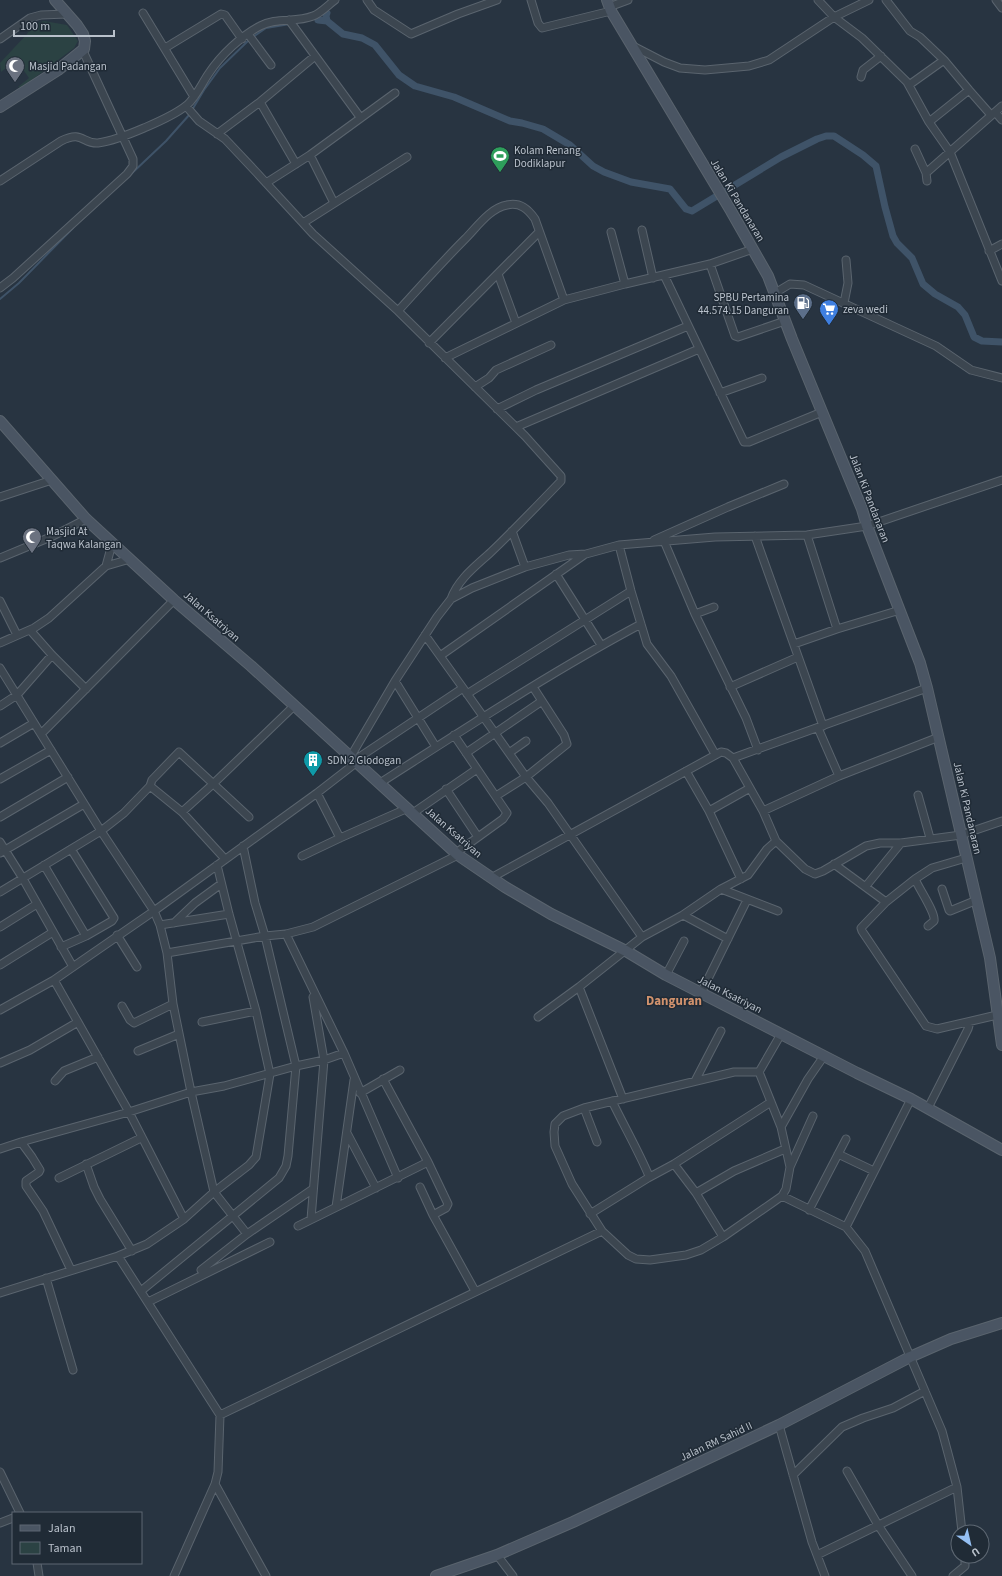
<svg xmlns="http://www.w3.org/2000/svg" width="1002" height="1576" viewBox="0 0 1002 1576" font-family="'Source Sans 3',sans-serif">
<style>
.green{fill:#2b4243}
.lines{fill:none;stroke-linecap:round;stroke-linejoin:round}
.stream{stroke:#3f5368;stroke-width:2}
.canal{stroke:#3f5368;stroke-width:7}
.street-casing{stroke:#5a646e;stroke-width:9}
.secondary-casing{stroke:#5a646e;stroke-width:12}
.street{stroke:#3c4650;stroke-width:7}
.secondary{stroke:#4a5563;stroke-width:10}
.labels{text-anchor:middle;stroke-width:3;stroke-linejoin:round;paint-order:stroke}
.poi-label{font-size:11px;fill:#b9c1cb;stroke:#202b36;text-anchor:start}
.street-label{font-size:11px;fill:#b9c1cb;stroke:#202b36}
.quarter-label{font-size:13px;font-weight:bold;fill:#d1926d;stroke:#202b36}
</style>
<rect width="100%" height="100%" fill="#283441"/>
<path class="green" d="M44,21L67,25L78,41L74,48L21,88L18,87L29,78L22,68L13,75L6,68L1,72L0,63L27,34L32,25Z"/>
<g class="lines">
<path class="stream" d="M253,37L266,28L290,24
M192,110L204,90L220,68L250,39
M130,175L166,141L190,114
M0,299L19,283L73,228"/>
<path class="canal" d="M318,20L327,21L343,34L362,38L375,45L399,75L415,86L454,97L510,121L522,123L543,129L570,145L593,166L604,172L631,182L670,189L686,209L692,211L781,157L817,139L826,136H834L863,155L876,166L885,207L893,236L897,243L912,258L923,284L935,294L958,307L965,315L974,337L982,341L1002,342
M327,21L326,16L327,13"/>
<defs>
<path id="street" d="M367,0L374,10L411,34L458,14L497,0
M531,0L538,23L542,28L611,11
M818,0L834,17L862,38L907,82L929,122L950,152L1002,281
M886,0L910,31L920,37L944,60L969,90L991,115
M996,0L1002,8
M609,7L628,0
M143,13L194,97
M289,20L360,117
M248,34L271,65
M0,39L30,18L41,15L67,14
M631,45L664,62L680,68L705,70L749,66L769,60L834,17L869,0
M165,48L221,14L225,15L242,39
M861,77L863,70L881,56
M909,85L944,60
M260,102L296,164
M186,106L199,121L225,139L257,173L313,234L398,311L525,436L561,476V481C538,505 515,529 491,552C476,566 458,579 451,599
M995,112L1002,120
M929,122L969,90
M217,134L260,102L315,56
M915,149L926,173
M310,155L334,203
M0,181L61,141C83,130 82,144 98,143C113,141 130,134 144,128C158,122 175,115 187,105C196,97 202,83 209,73C221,55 241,36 260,26C276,17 296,23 313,16C321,13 328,5 335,0
M927,181L926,173L1002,106
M266,183L310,155L395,93
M303,223L407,157
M642,230L653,278
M611,232L625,284
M989,251L1002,244
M710,264L735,336L738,337L785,321
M498,274L516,323
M664,275L744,442H749L822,412
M0,288L13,278L127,174L133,166V159L83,51
M775,293L790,284L804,285L936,346L971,370L1002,378
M844,303L848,283L846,260
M398,311C420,287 442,262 465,239C477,227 490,208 507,205C520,202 528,209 535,219L564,300L625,284L710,264L753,249
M429,343L539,232
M445,358L564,300
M475,387L489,378L496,370L551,345
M720,393L762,378
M497,409L536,390L688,326
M516,427L699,349
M0,497L52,480
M512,531L525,567
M807,535L837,629
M755,536L823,726
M654,540L728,507L784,484
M664,541L695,614L746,718L758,750
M619,545L631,591L647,644L671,676L715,754
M0,558L53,536L86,519
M106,566L112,544
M556,574L601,645
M0,601L17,635
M695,614L714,607
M30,630L52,655L86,689
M425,635L463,688
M0,643L34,628L49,618L106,566L130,559
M794,644L837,629L900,610
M440,656L584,555
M0,668L101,831L154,911L160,925L167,953L173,1004L191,1092L214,1192L247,1234
M395,681L436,747
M730,687L798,657
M467,694L631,591
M0,706L17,695L52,655
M818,728L839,776
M41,734L174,600
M454,735L507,813L503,819L456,853
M0,743L34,723
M466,753L542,701
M509,753L526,741
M351,756L395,681L437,617L451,599L472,588L525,567L569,555L586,554L619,545L715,537L807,535L867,526L1002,480
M733,758L927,688
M355,760L463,688L526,777L548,803L642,937
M686,771L709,811L741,879
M0,779L51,750
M380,783C466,728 551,672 641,624
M446,789L478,837
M317,793L340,838
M918,795L930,838
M496,796L526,777L567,744L564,735L533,687
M709,811L750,788
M763,811L839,776L939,737
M182,812L213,784L295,705
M413,813L477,769
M0,817L68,777
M0,842L22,877L73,967
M0,853L84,804
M302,856L340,838L408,808
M225,859L182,812L150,786L152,780L179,752L249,817
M834,864L886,902L915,879L932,868L966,858
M44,865L86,936
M491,878L721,752L726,753L733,758L763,811L776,841
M915,879C919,889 936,913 934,921L928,926
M866,886L901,843
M721,889L778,911
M942,889L949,910L950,911L977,900
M0,892L101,831L124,813L150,786
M886,902L861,928L862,931L926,1026L937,1029L997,1015
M683,915L728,939
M174,923L195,903L221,884
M160,925L229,914
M0,927L37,904
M286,934L344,1053L398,1178
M117,935L137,967
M61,947L86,936L112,921L114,918L71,849
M167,953L265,936L286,934L313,927L458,855
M0,965L53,932
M666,975L684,941
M54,980L129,1112L184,1219
M579,987L623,1099
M701,993L747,900
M122,1006L130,1020L134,1023L173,1004
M0,1010L54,980L154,911L317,793L357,762
M538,1017L579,987L642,937L683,915L721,889L748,875L767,849L776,841L805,869L815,874L823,871L866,846L880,843H901L961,835L1002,821
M202,1022L256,1011
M138,1051L179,1034
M0,1063L30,1050L78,1022
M734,1072H759L781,1127L790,1167L786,1189L782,1196L723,1237L701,1250L686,1255L650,1260L636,1259L628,1255L602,1231L572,1184L555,1146L554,1132L555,1124L563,1116L584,1108Z
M759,1072L781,1034
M383,1079L428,1162L448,1204L446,1208L433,1215
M55,1081L64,1071L98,1057
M695,1081L721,1031
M360,1093L400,1070
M612,1101C624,1126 638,1150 649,1176L648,1178
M584,1108L597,1142
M928,1108L968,1029L970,1022
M781,1127L808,1079L824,1056
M347,1133L376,1188
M21,1142L32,1157L40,1170L39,1172L26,1181V1186L43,1211L71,1270
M0,1149L21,1142L129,1112L191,1092L224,1086L296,1066L324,1060L344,1053
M838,1154L874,1171
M86,1164L94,1187L100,1199L132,1251
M674,1164L696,1193L723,1237
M790,1167L813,1116
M59,1178L141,1138
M420,1187L433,1215L475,1291
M696,1193L734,1171L785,1149
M782,1196L846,1227L865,1251L942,1431L957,1487L962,1532
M336,1207L354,1080
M809,1210L846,1139
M590,1214L648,1178L674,1164L771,1102
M311,1219L324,1060L313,997
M298,1226L428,1162
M846,1227L911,1099
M118,1256L220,1415L218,1472L215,1484L174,1576
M201,1270L247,1234L313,1189
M46,1278L73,1370
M141,1291L279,1178L286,1166L288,1156L296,1066L265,936L255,903L243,846
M0,1293L118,1256L147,1244L184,1219L214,1192L249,1165L256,1157L270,1074L256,1011L229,914L217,865
M148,1302L270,1242
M220,1415L602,1231
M779,1425L812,1542L825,1576
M847,1471L878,1525L912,1576
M0,1472L20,1513
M793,1475L842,1427L863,1418L893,1408L925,1391
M215,1484L266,1576
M0,1523L13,1518
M497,1555L513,1576
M817,1555L957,1487
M37,1563L39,1576
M953,1576L965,1566V1556"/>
<path id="secondary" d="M607,0L611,11L731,211L768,276L792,339L862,509L867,526L920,663L927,688L990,958L1002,1045
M0,107L58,70L84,49L85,41L83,34L77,25L55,0
M0,421L86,519L174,600L251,666L458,855L505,887L551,914L626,951L666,975L857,1073L911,1099L1002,1150
M436,1576L497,1555L573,1522L779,1425L910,1357L951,1339L1002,1323"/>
</defs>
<use href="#street" class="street-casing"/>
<use href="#secondary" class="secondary-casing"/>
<use href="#street" class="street"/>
<use href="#secondary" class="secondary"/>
</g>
<defs>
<symbol id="mosque-pin" viewBox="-11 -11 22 30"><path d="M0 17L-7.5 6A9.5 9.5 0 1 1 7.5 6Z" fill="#6b7280" stroke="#202b36"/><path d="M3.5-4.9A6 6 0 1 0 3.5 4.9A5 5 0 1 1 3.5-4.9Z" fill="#fff"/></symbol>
<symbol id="stadium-pin" viewBox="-11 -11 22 30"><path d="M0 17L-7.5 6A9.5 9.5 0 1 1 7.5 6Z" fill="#2e9e5b" stroke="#202b36"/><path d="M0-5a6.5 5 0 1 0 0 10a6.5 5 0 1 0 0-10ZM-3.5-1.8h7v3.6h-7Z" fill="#fff"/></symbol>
<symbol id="fuel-pin" viewBox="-11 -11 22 30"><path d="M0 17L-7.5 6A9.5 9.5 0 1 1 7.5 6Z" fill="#5c6f8a" stroke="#202b36"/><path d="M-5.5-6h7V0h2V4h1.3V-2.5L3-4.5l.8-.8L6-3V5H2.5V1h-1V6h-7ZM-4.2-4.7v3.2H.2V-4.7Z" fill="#fff"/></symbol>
<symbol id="supermarket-pin" viewBox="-11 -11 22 30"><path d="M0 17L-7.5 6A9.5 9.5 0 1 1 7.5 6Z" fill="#3f7fe0" stroke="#202b36"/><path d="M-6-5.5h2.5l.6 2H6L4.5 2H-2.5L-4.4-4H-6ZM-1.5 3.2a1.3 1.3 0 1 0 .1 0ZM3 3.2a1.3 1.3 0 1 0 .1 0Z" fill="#fff"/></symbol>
<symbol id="building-pin" viewBox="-11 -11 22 30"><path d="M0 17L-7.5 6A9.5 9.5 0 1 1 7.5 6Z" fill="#0f9aa8" stroke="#202b36"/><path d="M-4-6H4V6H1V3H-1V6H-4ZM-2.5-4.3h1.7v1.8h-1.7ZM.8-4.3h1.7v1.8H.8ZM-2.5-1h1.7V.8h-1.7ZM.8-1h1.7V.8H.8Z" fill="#fff"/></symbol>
</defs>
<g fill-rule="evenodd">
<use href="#mosque-pin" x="4" y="55" width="22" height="30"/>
<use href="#stadium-pin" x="489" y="145" width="22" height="30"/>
<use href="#fuel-pin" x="792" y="292" width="22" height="30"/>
<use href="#supermarket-pin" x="818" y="298" width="22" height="30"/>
<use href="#mosque-pin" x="21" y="526" width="22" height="30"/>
<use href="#building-pin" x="302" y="749" width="22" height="30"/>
</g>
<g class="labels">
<g class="poi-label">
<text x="29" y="70">Masjid Padangan</text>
<text x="514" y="154">Kolam Renang<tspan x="514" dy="13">Dodiklapur</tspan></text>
<text x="789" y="301" text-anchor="end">SPBU Pertamina<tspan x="789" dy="13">44.574.15 Danguran</tspan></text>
<text x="843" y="313">zeva wedi</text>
<text x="46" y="535">Masjid At<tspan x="46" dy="13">Taqwa Kalangan</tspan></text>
<text x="327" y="764">SDN 2 Glodogan</text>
</g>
<g class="street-label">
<text transform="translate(738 200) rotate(59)" y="4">Jalan Ki Pandanaran</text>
<text transform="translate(870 498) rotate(69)" y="4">Jalan Ki Pandanaran</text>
<text transform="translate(212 616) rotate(41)" y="4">Jalan Ksatriyan</text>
<text transform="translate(968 808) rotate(77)" y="4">Jalan Ki Pandanaran</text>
<text transform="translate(454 832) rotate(41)" y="4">Jalan Ksatriyan</text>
<text transform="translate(730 994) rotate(27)" y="4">Jalan Ksatriyan</text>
<text transform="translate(716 1441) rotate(-25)" y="4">Jalan RM Sahid II</text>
</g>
<g class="quarter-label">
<text x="674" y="1005">Danguran</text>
</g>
</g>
<rect x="12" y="1512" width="130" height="52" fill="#202b36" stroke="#5d6772"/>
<rect x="20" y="1525" width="20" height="6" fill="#4a5563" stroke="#5d6772"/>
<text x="48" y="1532" font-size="12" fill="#b9c1cb">Jalan</text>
<rect x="20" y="1542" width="20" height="12" fill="#2b4243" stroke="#5d6772"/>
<text x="48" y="1552" font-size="12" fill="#b9c1cb">Taman</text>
<g transform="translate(970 1544) rotate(146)"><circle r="19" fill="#202b36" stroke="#5d6772"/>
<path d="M0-3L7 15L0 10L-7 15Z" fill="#95c0f3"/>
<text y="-6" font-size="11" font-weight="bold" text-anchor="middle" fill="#b9c1cb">U</text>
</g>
<path d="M14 30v6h100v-6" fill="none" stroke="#b9c1cb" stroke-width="2"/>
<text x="20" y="30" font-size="12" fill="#b9c1cb" stroke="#202b36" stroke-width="3" paint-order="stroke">100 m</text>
</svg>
